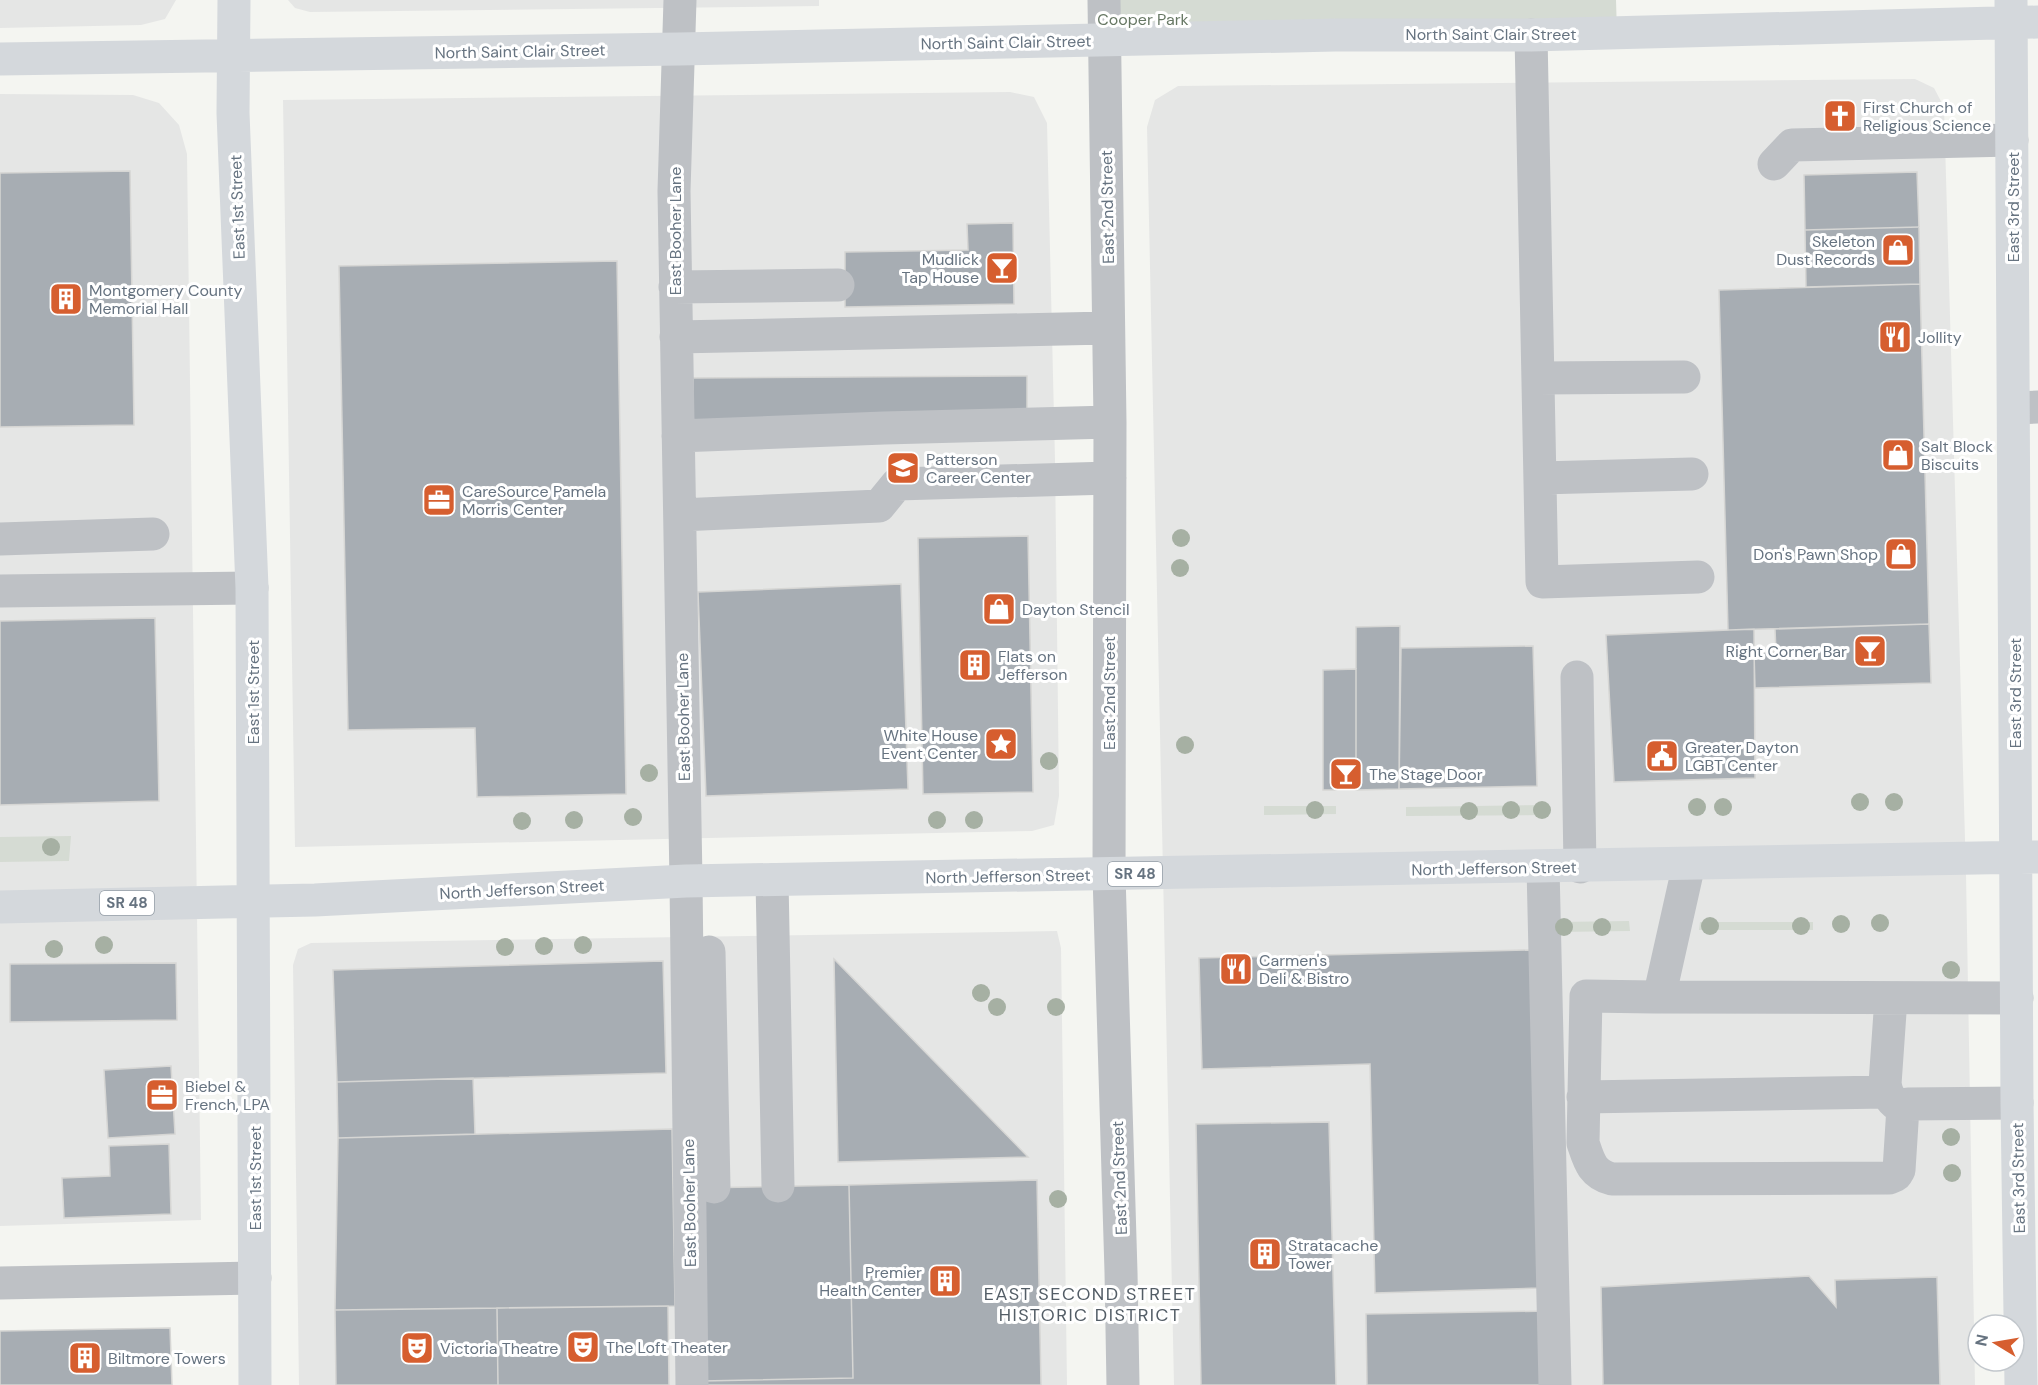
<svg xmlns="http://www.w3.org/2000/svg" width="2038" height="1385" viewBox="0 0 2038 1385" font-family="'DM Sans',sans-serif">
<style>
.built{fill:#e5e6e5}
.green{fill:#d5dbd3}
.building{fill:#a7adb3;stroke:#d6d6d4;stroke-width:1.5}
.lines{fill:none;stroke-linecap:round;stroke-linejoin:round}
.minor{stroke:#bec1c5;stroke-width:33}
.major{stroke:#d4d8dc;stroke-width:33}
.tree{fill:#a6b0a3}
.labels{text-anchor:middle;stroke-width:6;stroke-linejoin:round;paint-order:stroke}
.shield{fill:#fff;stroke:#949da6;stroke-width:1.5}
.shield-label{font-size:15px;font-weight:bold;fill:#667380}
.park-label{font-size:16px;fill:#677864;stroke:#fff}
.street-label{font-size:16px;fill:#667380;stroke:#fff}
.poi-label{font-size:16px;fill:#667380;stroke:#fff;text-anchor:start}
.neighbourhood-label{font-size:18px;letter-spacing:1.5px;fill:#535d66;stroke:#fff}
</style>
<rect width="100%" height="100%" fill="#f4f5f1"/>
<path class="built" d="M0,0H176L165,19L141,25L0,28Z
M288,0H819V6L310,12L295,8Z
M1915,79L1934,88L1944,107L1966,874L1975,1385H1174L1147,127L1155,100L1178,86Z
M1010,92L1034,97L1047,123L1055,460L1059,796L1054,825L1032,831L295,847L283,100Z
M0,94L133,95L159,103L179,125L187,154L201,1220L0,1226Z
M1057,931L1061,948L1067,1385H299L293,965L298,949L311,943Z"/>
<path class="green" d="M1104,0H1616L1617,33L1104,40Z
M1549,805V815L1406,816V807Z
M1264,806H1336V814L1264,815Z
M71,836L69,861L0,862V837Z
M1629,921L1630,931L1558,932V922Z
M1700,922H1813V930H1699Z"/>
<path class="building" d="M130,171L134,425L0,427V173Z
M1917,172L1919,227L1805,230L1804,175Z
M1013,223L1014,304L845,307V252L968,250L967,224Z
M1919,227L1920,284L1806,287L1805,230Z
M617,261L626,794L477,797L475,728L348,730L339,266Z
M1920,284L1929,624L1728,630L1719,290Z
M1027,376V419L693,422V378Z
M1028,536L1033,792L923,794L918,538Z
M901,584L908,789L706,796L698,592Z
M155,618L159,801L0,805V621Z
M1929,624L1931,683L1755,688L1754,652H1776L1775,629Z
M1400,626L1399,789L1356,790V627Z
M1754,629L1755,778L1614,782L1606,635Z
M1533,646L1537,786L1399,789L1401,648Z
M1356,669V790H1323V670Z
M1531,950L1539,1288L1375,1293L1370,1064L1202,1069L1199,958Z
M834,959L1028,1157L838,1162Z
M663,961L666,1073L337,1082L333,970Z
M176,963L177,1020L10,1022V964Z
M171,1066L175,1134L108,1138L104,1070Z
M473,1078L475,1134L338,1138L337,1082Z
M1329,1122L1336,1385H1201L1196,1124Z
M672,1129L675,1306L335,1310L338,1138Z
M169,1144L171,1214L64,1218L62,1178L110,1176L109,1146Z
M1037,1180L1041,1385H703V1381L853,1378L849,1185Z
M849,1185L853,1378L703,1381L699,1188Z
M1809,1276L1836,1307L1835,1280L1937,1277L1940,1385H1603L1601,1287Z
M668,1306L669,1385H498L497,1308Z
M497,1308L498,1385H336L335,1310Z
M1548,1311L1546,1385H1367L1366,1314Z
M170,1328L172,1385H0V1331Z"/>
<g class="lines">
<path class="minor" d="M680,0L674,191L686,881L692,1385
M1104,0L1110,422L1109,875L1121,1272L1123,1385
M1531,35L1542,582L1698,577
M1774,164L1792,145L2012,140
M675,287L838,285
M676,337L1108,328
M1538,378L1684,377
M2014,408L2038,407
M678,436L884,428L1110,422
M1540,478L1692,474
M680,515L879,506L897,484L1110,478
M0,539L153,534
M0,591L252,588
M1577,677L1580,867
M1689,864L1661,989L1654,997L1586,996L1583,1143C1589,1161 1592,1174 1612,1179L1889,1178L1896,1175L1899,1170L1903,1107L1908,1104L2017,1103
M1543,867L1555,1385
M772,880L778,1186
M709,952L714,1187
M1654,997L2017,998
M1891,998L1885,1084C1887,1095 1891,1102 1901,1107
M1583,1097L1886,1092
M0,1283L255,1278"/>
<path class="major" d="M234,0L233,113L252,588L255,1385
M2011,1L2017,1103L2021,1385
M0,59L679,49L1335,35H1531L2038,22
M0,907L315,900L686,881L2038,857"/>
</g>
<g class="tree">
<circle cx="1181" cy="538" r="9"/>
<circle cx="1180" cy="568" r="9"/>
<circle cx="1185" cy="745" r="9"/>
<circle cx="1049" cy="761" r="9"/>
<circle cx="649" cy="773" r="9"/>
<circle cx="1860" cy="802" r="9"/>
<circle cx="1894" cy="802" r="9"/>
<circle cx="1697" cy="807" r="9"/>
<circle cx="1723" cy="807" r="9"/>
<circle cx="1315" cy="810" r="9"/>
<circle cx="1511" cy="810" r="9"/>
<circle cx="1542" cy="810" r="9"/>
<circle cx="1469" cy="811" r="9"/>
<circle cx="633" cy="817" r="9"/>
<circle cx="574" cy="820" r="9"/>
<circle cx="937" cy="820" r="9"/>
<circle cx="974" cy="820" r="9"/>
<circle cx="522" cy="821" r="9"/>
<circle cx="51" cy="847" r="9"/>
<circle cx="1880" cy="923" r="9"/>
<circle cx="1841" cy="924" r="9"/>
<circle cx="1710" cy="926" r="9"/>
<circle cx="1801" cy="926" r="9"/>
<circle cx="1564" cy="927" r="9"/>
<circle cx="1602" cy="927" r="9"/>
<circle cx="104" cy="945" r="9"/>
<circle cx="583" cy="945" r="9"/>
<circle cx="544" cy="946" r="9"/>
<circle cx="505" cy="947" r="9"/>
<circle cx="54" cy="949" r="9"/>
<circle cx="1951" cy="970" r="9"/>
<circle cx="981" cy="993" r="9"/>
<circle cx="997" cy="1007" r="9"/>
<circle cx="1056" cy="1007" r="9"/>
<circle cx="1951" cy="1137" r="9"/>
<circle cx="1952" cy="1173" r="9"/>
<circle cx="1058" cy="1199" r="9"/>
</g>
<defs>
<symbol id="church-square" viewBox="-11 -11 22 22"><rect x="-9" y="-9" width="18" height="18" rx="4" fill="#d65e2f" stroke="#fff"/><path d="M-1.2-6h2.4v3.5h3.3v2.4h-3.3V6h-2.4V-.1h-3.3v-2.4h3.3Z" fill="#fff"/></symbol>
<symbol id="shop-square" viewBox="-11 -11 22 22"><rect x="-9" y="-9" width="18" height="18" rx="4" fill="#d65e2f" stroke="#fff"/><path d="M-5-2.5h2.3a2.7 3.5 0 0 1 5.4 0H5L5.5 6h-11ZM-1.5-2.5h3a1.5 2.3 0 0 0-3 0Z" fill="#fff"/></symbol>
<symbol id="bar-square" viewBox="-11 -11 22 22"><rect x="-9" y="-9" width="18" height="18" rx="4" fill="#d65e2f" stroke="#fff"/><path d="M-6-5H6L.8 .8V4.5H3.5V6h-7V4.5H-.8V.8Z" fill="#fff"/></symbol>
<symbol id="building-square" viewBox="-11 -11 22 22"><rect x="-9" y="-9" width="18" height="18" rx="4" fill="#d65e2f" stroke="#fff"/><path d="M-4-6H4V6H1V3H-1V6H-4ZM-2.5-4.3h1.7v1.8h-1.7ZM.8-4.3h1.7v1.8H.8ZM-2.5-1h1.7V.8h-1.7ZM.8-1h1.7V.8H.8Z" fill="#fff"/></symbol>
<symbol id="restaurant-square" viewBox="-11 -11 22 22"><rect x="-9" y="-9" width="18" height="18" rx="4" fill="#d65e2f" stroke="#fff"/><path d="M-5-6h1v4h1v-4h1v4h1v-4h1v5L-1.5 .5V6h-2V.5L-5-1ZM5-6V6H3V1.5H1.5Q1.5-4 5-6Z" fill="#fff"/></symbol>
<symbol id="school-square" viewBox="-11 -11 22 22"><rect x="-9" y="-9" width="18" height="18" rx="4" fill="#d65e2f" stroke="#fff"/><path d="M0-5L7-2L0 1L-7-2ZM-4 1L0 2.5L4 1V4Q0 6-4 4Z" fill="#fff"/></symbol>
<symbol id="office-square" viewBox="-11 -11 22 22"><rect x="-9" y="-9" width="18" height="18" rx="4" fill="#d65e2f" stroke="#fff"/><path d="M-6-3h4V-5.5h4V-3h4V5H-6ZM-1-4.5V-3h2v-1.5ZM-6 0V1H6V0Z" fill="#fff"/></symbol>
<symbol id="sight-square" viewBox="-11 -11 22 22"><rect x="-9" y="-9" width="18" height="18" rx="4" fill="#d65e2f" stroke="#fff"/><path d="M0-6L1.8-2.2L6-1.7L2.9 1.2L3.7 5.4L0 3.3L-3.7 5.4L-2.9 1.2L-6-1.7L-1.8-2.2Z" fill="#fff"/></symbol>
<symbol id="civic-square" viewBox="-11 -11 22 22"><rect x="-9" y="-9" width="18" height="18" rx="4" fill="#d65e2f" stroke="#fff"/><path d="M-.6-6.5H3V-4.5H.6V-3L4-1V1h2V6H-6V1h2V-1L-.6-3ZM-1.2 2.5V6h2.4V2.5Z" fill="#fff"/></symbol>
<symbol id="theatre-square" viewBox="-11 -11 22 22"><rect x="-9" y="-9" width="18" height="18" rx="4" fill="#d65e2f" stroke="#fff"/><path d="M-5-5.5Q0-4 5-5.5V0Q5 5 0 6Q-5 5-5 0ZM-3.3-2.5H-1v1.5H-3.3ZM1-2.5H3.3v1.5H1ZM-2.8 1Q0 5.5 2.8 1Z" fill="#fff"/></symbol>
</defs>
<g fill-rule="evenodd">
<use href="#church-square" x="1821" y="97" width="38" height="38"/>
<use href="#shop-square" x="1879" y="231" width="38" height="38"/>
<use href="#bar-square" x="983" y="249" width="38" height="38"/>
<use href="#building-square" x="47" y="280" width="38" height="38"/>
<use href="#restaurant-square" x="1876" y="318" width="38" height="38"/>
<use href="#shop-square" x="1879" y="436" width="38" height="38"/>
<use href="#school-square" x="884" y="449" width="38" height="38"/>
<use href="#office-square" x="420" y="481" width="38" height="38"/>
<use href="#shop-square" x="1882" y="535" width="38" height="38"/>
<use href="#shop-square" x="980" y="590" width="38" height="38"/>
<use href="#bar-square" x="1851" y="632" width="38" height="38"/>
<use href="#building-square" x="956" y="646" width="38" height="38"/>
<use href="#sight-square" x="982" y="725" width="38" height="38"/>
<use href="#civic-square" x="1643" y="737" width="38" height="38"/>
<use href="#bar-square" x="1327" y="755" width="38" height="38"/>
<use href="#restaurant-square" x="1217" y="950" width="38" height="38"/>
<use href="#office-square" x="143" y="1076" width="38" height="38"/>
<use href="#building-square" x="1246" y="1235" width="38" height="38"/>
<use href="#building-square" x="926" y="1262" width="38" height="38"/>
<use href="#theatre-square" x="564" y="1328" width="38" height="38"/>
<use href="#theatre-square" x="398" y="1329" width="38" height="38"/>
<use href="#building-square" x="66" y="1339" width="38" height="38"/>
</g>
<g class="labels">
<g class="shield">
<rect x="1108" y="862" width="54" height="24" rx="4.5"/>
<rect x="100" y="891" width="54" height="24" rx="4.5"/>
</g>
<g class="shield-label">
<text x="1135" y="879">SR 48</text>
<text x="127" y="908">SR 48</text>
</g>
<g class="park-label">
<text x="1143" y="25">Cooper Park</text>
</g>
<g class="street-label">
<text x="1491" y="40">North Saint Clair Street</text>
<text transform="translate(1006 42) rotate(-1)" y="6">North Saint Clair Street</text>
<text transform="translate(520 51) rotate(-1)" y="6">North Saint Clair Street</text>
<text transform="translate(237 207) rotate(-92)" y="6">East 1st Street</text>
<text transform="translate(1107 207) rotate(-91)" y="6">East 2nd Street</text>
<text transform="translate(2013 207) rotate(-90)" y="6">East 3rd Street</text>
<text transform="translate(675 231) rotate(-90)" y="6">East Booher Lane</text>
<text transform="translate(253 692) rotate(-90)" y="6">East 1st Street</text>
<text transform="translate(1109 693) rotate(-90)" y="6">East 2nd Street</text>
<text transform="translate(2015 693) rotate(-90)" y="6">East 3rd Street</text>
<text transform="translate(683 717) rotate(-91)" y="6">East Booher Lane</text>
<text transform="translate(1494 868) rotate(-1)" y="6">North Jefferson Street</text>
<text transform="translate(1008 876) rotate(-1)" y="6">North Jefferson Street</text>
<text transform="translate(522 889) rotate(-3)" y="6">North Jefferson Street</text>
<text transform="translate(255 1178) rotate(-90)" y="6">East 1st Street</text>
<text transform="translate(1119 1178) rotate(-92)" y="6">East 2nd Street</text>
<text transform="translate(2018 1178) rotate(-91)" y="6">East 3rd Street</text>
<text transform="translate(689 1203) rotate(-91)" y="6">East Booher Lane</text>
</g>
<g class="poi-label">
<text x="1863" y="113">First Church of<tspan x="1863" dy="18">Religious Science</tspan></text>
<text x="1875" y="247" text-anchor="end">Skeleton<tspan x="1875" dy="18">Dust Records</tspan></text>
<text x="979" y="265" text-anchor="end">Mudlick<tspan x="979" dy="18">Tap House</tspan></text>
<text x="89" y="296">Montgomery County<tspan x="89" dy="18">Memorial Hall</tspan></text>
<text x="1918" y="343">Jollity</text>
<text x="1921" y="452">Salt Block<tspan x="1921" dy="18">Biscuits</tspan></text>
<text x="926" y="465">Patterson<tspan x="926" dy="18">Career Center</tspan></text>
<text x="462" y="497">CareSource Pamela<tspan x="462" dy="18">Morris Center</tspan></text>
<text x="1878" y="560" text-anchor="end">Don's Pawn Shop</text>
<text x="1022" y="615">Dayton Stencil</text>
<text x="1847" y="657" text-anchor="end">Right Corner Bar</text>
<text x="998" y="662">Flats on<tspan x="998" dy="18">Jefferson</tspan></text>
<text x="978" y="741" text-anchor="end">White House<tspan x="978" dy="18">Event Center</tspan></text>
<text x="1685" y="753">Greater Dayton<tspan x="1685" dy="18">LGBT Center</tspan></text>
<text x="1369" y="780">The Stage Door</text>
<text x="1259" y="966">Carmen's<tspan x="1259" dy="18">Deli &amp; Bistro</tspan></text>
<text x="185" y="1092">Biebel &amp;<tspan x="185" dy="18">French, LPA</tspan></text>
<text x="1288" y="1251">Stratacache<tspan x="1288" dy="18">Tower</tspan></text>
<text x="922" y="1278" text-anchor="end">Premier<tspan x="922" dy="18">Health Center</tspan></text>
<text x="606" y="1353">The Loft Theater</text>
<text x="440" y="1354">Victoria Theatre</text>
<text x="108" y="1364">Biltmore Towers</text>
</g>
<g class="neighbourhood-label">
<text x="1090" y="1300">EAST SECOND STREET<tspan x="1090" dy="21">HISTORIC DISTRICT</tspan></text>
</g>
</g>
<g transform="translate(1996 1343) rotate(281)"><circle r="28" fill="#ffffff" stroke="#c2c7cc" stroke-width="1.5"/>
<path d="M0-4.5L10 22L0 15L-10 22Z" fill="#d65e2f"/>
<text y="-9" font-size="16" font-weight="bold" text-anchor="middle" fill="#667380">N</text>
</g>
</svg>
